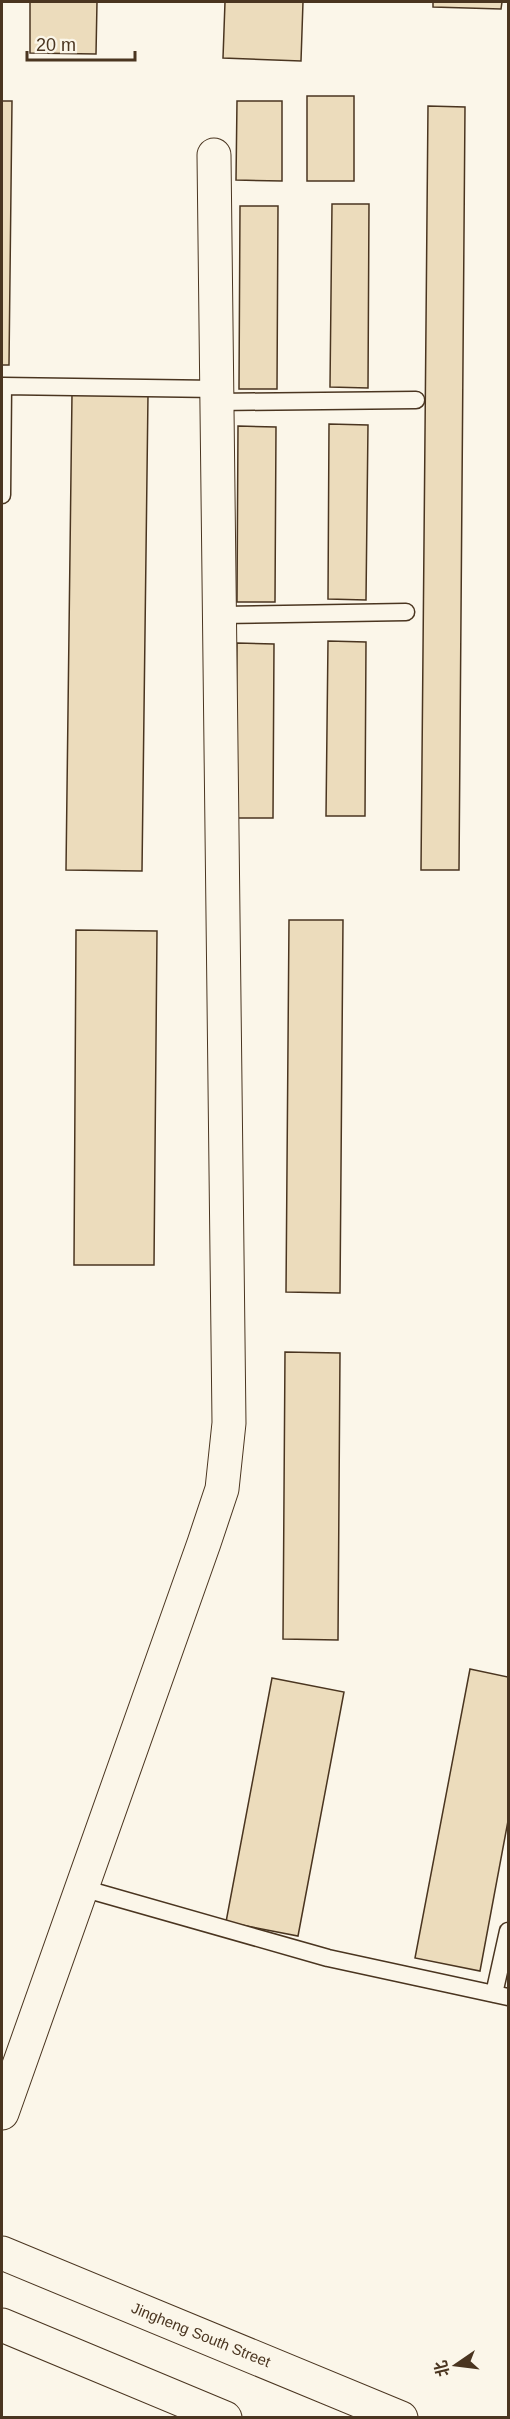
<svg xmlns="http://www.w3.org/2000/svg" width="510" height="2419" viewBox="0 0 510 2419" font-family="Arial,'Noto Sans SC',sans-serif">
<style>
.building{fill:#ecdcbc;stroke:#4a3520;stroke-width:1.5}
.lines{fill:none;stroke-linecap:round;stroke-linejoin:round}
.lane-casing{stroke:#4a3520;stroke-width:19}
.street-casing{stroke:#4a3520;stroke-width:35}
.primary-casing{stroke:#4a3520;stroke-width:35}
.lane{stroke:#fbf6e9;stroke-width:16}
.street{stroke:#fbf6e9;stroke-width:33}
.primary{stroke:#fbf6e9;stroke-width:33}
.labels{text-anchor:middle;stroke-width:4.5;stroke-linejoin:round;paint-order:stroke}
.street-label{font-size:15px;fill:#4a3520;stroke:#fbf6e9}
</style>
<rect width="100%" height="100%" fill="#fbf6e9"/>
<path class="building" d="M30,2H97L96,54L30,53Z
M225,2H303L301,61L223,58Z
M433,2H502L501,9L433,7Z
M307,96H354V181H307Z
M2,101H12L9,365H2Z
M237,101H282V181L236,180Z
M428,106L465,107L459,870H421Z
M332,204H369L368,388L330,387Z
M240,206H278L277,389H239Z
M72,394L148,395L142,871L66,870Z
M329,424L368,425L366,600L328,599Z
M238,426L276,427L275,602H237Z
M328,641L366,642L365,816H326Z
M237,643L274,644L273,818H235Z
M289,920H343L340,1293L286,1292Z
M76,930L157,931L154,1265H74Z
M285,1352L340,1353L338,1640L283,1639Z
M470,1669L508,1677V1821L480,1971L415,1958Z
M272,1678L344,1692L298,1936L226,1922Z"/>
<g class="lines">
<defs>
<path id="lane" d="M217,402L416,400
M2,495L3,386L217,389
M220,615L406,612
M82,1888L328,1958L508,1997
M494,1994L508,1931"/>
<path id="street" d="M2,2113L204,1543L222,1489L229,1423L214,155"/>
<path id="primary" d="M2,2253L401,2418
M2,2325L225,2418"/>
</defs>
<use href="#lane" class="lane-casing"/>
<use href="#street" class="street-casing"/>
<use href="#primary" class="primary-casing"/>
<use href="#lane" class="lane"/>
<use href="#street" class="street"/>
<use href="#primary" class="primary"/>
</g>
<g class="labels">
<g class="street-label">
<text transform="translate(201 2335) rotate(22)" y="5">Jingheng South Street</text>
</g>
</g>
<rect width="510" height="2419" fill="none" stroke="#4a3520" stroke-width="6"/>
<g transform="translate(456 2365) rotate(256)" stroke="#fbf6e9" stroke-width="4.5" paint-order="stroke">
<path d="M0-4.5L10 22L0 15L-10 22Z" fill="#4a3520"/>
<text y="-9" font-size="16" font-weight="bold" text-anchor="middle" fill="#4a3520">北</text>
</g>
<path d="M27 51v9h108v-9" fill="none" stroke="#4a3520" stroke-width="3"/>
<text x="36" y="51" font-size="18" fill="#4a3520" stroke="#fbf6e9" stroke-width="4.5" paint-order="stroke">20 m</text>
</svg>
